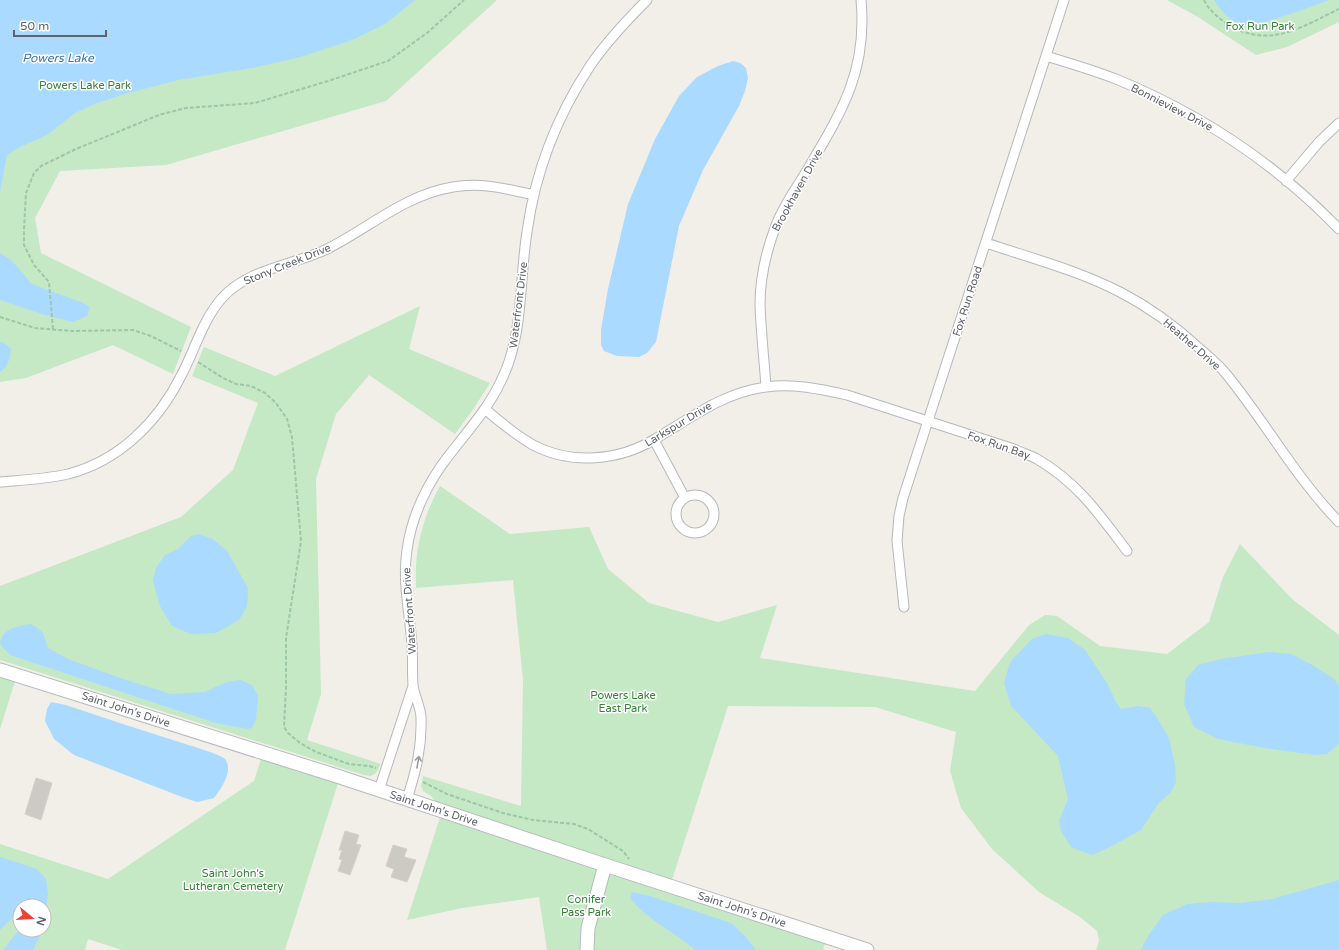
<svg xmlns="http://www.w3.org/2000/svg" width="1339" height="950" viewBox="0 0 1339 950" font-family="'Varela Round',sans-serif">
<style>
.green{fill:#c5e8c5;fill-rule:evenodd}
.water{fill:#aadaff}
.building{fill:#cccac5;stroke:#d6d1c6}
.lines{fill:none;stroke-linecap:round;stroke-linejoin:round}
.street-casing{stroke:#b5b8bc;stroke-width:11}
.secondary-casing{stroke:#b6babf;stroke-width:15}
.path{stroke:#9cc7a9;stroke-width:2;stroke-dasharray:4 2;stroke-linecap:butt}
.street{stroke:#fff;stroke-width:9}
.secondary{stroke:#fff;stroke-width:13}
.oneway{stroke:#979a9d}
.labels{text-anchor:middle;stroke-width:3;stroke-linejoin:round;paint-order:stroke}
.park-label{font-size:11px;fill:#348238;stroke:#fff}
.street-label{font-size:11px;fill:#5f6368;stroke:#fff}
.water-label{font-size:12px;font-style:italic;fill:#4174aa;stroke:#fff}
</style>
<rect width="100%" height="100%" fill="#f1efe8"/>
<path class="green" d="M0,0H497L386,101L166,165L60,171L35,218L41,253L191,327L173,374L113,345L26,378L0,382Z
M1167,0H1339V22L1287,47L1256,55L1198,17Z
M420,306L409,349L490,383L474,408L455,434L369,375L336,414L316,479L321,694L307,740L381,764L376,773L371,776L364,775L0,660V586L181,517L233,470L258,403L192,376L204,347L275,376Z
M440,486L510,534L589,527L608,569L649,603L718,622L777,605L760,658L975,691L1029,625L1045,615L1057,616L1100,646L1167,654L1209,622L1223,577L1240,544L1292,599L1339,635V950H1096L1099,941L1097,931L1080,917L1039,892L992,849L961,808L950,771L956,732L875,707L728,706L670,886L827,937L823,950H547L539,897L462,908L407,920L442,811L431,796L423,791L421,786L423,776L521,806L523,680L513,580L416,588C414,552 422,518 440,486Z
M0,670L17,675L0,729Z
M263,753L340,777L285,950H122L88,939L85,950H0V844L108,879L254,781ZM20,906H44V930H20Z"/>
<path class="water" d="M0,0H415L385,24L352,40L300,57L257,67L178,80L128,93L97,103L75,113L47,135L20,147L7,155L0,192Z
M1214,0H1329C1314,5 1257,28 1245,25C1229,21 1223,13 1214,0Z
M733,61L740,63L746,68L748,78L745,91L739,106L703,170L679,226L656,342L647,353L639,357L617,356L604,351L601,345V330L608,289L628,204L655,139L679,96L697,77L718,66Z
M0,253L11,260L32,284L83,303L90,307L87,316L73,322L45,315L0,300Z
M0,342L4,343L11,349C10,358 8,367 0,372Z
M198,534L213,539L227,551L248,588L247,606L239,620L216,633L191,634L172,626L160,606L153,581L156,568L165,555L178,549L191,536Z
M30,624C44,630 44,634 48,648L68,659L123,679L171,694L204,692L227,682L240,680L252,685L258,696L256,720L252,728L247,729L216,723L10,655L0,644C2,628 16,627 30,624Z
M1046,634L1068,638L1085,650L1107,683L1116,702L1121,709L1138,706L1150,708L1157,718L1169,738L1175,765L1176,782L1171,792L1158,804L1141,830L1108,848L1092,855L1071,847L1061,831L1059,821L1068,799L1058,756L1011,706L1004,683L1010,662L1032,639Z
M1269,652L1291,654L1314,666L1334,679L1339,686V744L1327,754L1315,755L1265,748L1218,739L1194,727L1184,704L1186,679L1198,665L1221,659Z
M51,702L66,705C105,718 144,731 182,743C191,746 220,754 225,759C234,770 221,789 214,798L197,802L182,797L74,755L54,739L45,721L47,709Z
M0,857L37,869L46,879L48,894L44,927V906H20V910L0,930Z
M1339,880V950H1141L1148,936L1163,915L1188,904L1212,902L1240,903L1272,899Z
M632,892L650,896L731,923L746,937L756,950H695C674,931 648,921 630,898Z
M20,929L43,930L33,950H3Z"/>
<path class="building" d="M36,778L52,783L41,820L25,814Z
M345,831L359,835L356,844L361,845L350,875L338,871L342,860L339,859L342,850H339Z
M393,845L407,849L404,857L416,860L407,882L391,877L394,869L386,866Z"/>
<g class="lines">
<defs>
<path id="street" d="M1046,56C1069,63 1093,70 1116,79C1199,113 1276,164 1339,229
M1286,181L1319,142L1339,123
M986,243C1031,258 1077,270 1120,292C1149,307 1175,326 1199,348C1208,356 1219,365 1227,375C1266,423 1296,478 1339,522
M766,386C764,359 761,332 760,305C760,279 766,252 775,228C781,210 793,193 803,177C839,116 868,74 861,0
M485,409C500,422 516,435 533,445C571,465 619,461 655,439C691,418 722,393 766,387C793,383 820,389 847,395L1014,449C1021,453 1030,455 1037,459C1077,482 1100,515 1127,551
M654,440L685,498
M0,482C23,480 46,479 68,474C119,461 158,422 181,376C195,350 202,321 222,298C248,269 290,266 325,250C368,229 404,195 453,187C480,182 508,189 534,195
M676 514a19 19 0 1 1 38 0a19 19 0 1 1-38 0Z
M904,607L897,541L899,516L903,498L1064,0
M379,790L413,686
M407,799C416,771 422,748 421,718C421,707 414,696 413,685C412,672 413,659 412,646C410,614 402,582 407,550C411,520 424,491 441,466C461,438 486,413 501,381C524,335 519,281 527,232C535,173 557,116 590,66C606,42 626,21 647,0"/>
<path id="secondary" d="M0,670L337,776L605,865L867,950
M587,950L588,928L605,865"/>
</defs>
<use href="#street" class="street-casing"/>
<use href="#secondary" class="secondary-casing"/>
<path class="path" d="M1204,0C1210,12 1221,20 1232,27C1273,48 1303,26 1339,9
M0,317L35,328L72,331L133,330L151,336L181,351
M53,329L49,282L34,265L24,245V229L26,193L34,173L41,166L76,149L159,115L186,108L255,103L328,81L388,61L427,33L464,0
M198,362L223,378L236,384L251,386L265,393L276,403L287,419L292,437L301,541L286,638V687L284,727L288,733L300,743L316,752L349,764L369,766L376,768
M423,782L447,794L503,813L533,820L574,824L588,829L623,851L629,859"/>
<use href="#street" class="street"/>
<use href="#secondary" class="secondary"/>
</g>
<defs><path id="oneway-shaft" d="M-6 0H5M1.5-3L5.5 0L1.5 3" fill="none" stroke-width="1.6" stroke-linecap="round" stroke-linejoin="round"/></defs>
<use class="oneway" href="#oneway-shaft" transform="translate(418 762) rotate(-80)"/>
<g class="labels">
<g class="park-label">
<text x="1260" y="30">Fox Run Park</text>
<text x="85" y="89">Powers Lake Park</text>
<text x="623" y="699">Powers Lake<tspan x="623" dy="13">East Park</tspan></text>
<text x="233" y="877">Saint John's<tspan x="233" dy="13">Lutheran Cemetery</tspan></text>
<text x="586" y="903">Conifer<tspan x="586" dy="13">Pass Park</tspan></text>
</g>
<g class="street-label">
<text transform="translate(1172 107) rotate(27)" y="4">Bonnieview Drive</text>
<text transform="translate(797 190) rotate(-61)" y="4">Brookhaven Drive</text>
<text transform="translate(287 264) rotate(-22)" y="4">Stony Creek Drive</text>
<text transform="translate(967 301) rotate(-72)" y="4">Fox Run Road</text>
<text transform="translate(518 305) rotate(-83)" y="4">Waterfront Drive</text>
<text transform="translate(1192 344) rotate(41)" y="4">Heather Drive</text>
<text transform="translate(678 424) rotate(-31)" y="4">Larkspur Drive</text>
<text transform="translate(999 445) rotate(19)" y="4">Fox Run Bay</text>
<text transform="translate(409 611) rotate(-94)" y="4">Waterfront Drive</text>
<text transform="translate(126 709) rotate(18)" y="4">Saint John's Drive</text>
<text transform="translate(434 808) rotate(18)" y="4">Saint John's Drive</text>
<text transform="translate(742 909) rotate(18)" y="4">Saint John's Drive</text>
</g>
<g class="water-label">
<text x="58" y="62">Powers Lake</text>
</g>
</g>
<g transform="translate(32 918) rotate(108)"><circle r="19" fill="#ffffff" stroke="#bfc1c3"/>
<path d="M0-3L7 15L0 10L-7 15Z" fill="#ea4335"/>
<text y="-6" font-size="11" font-weight="bold" text-anchor="middle" fill="#5f6368">N</text>
</g>
<path d="M14 30v6h92v-6" fill="none" stroke="#5f6368" stroke-width="2"/>
<text x="20" y="30" font-size="12" fill="#5f6368" stroke="#ffffff" stroke-width="3" paint-order="stroke">50 m</text>
</svg>
